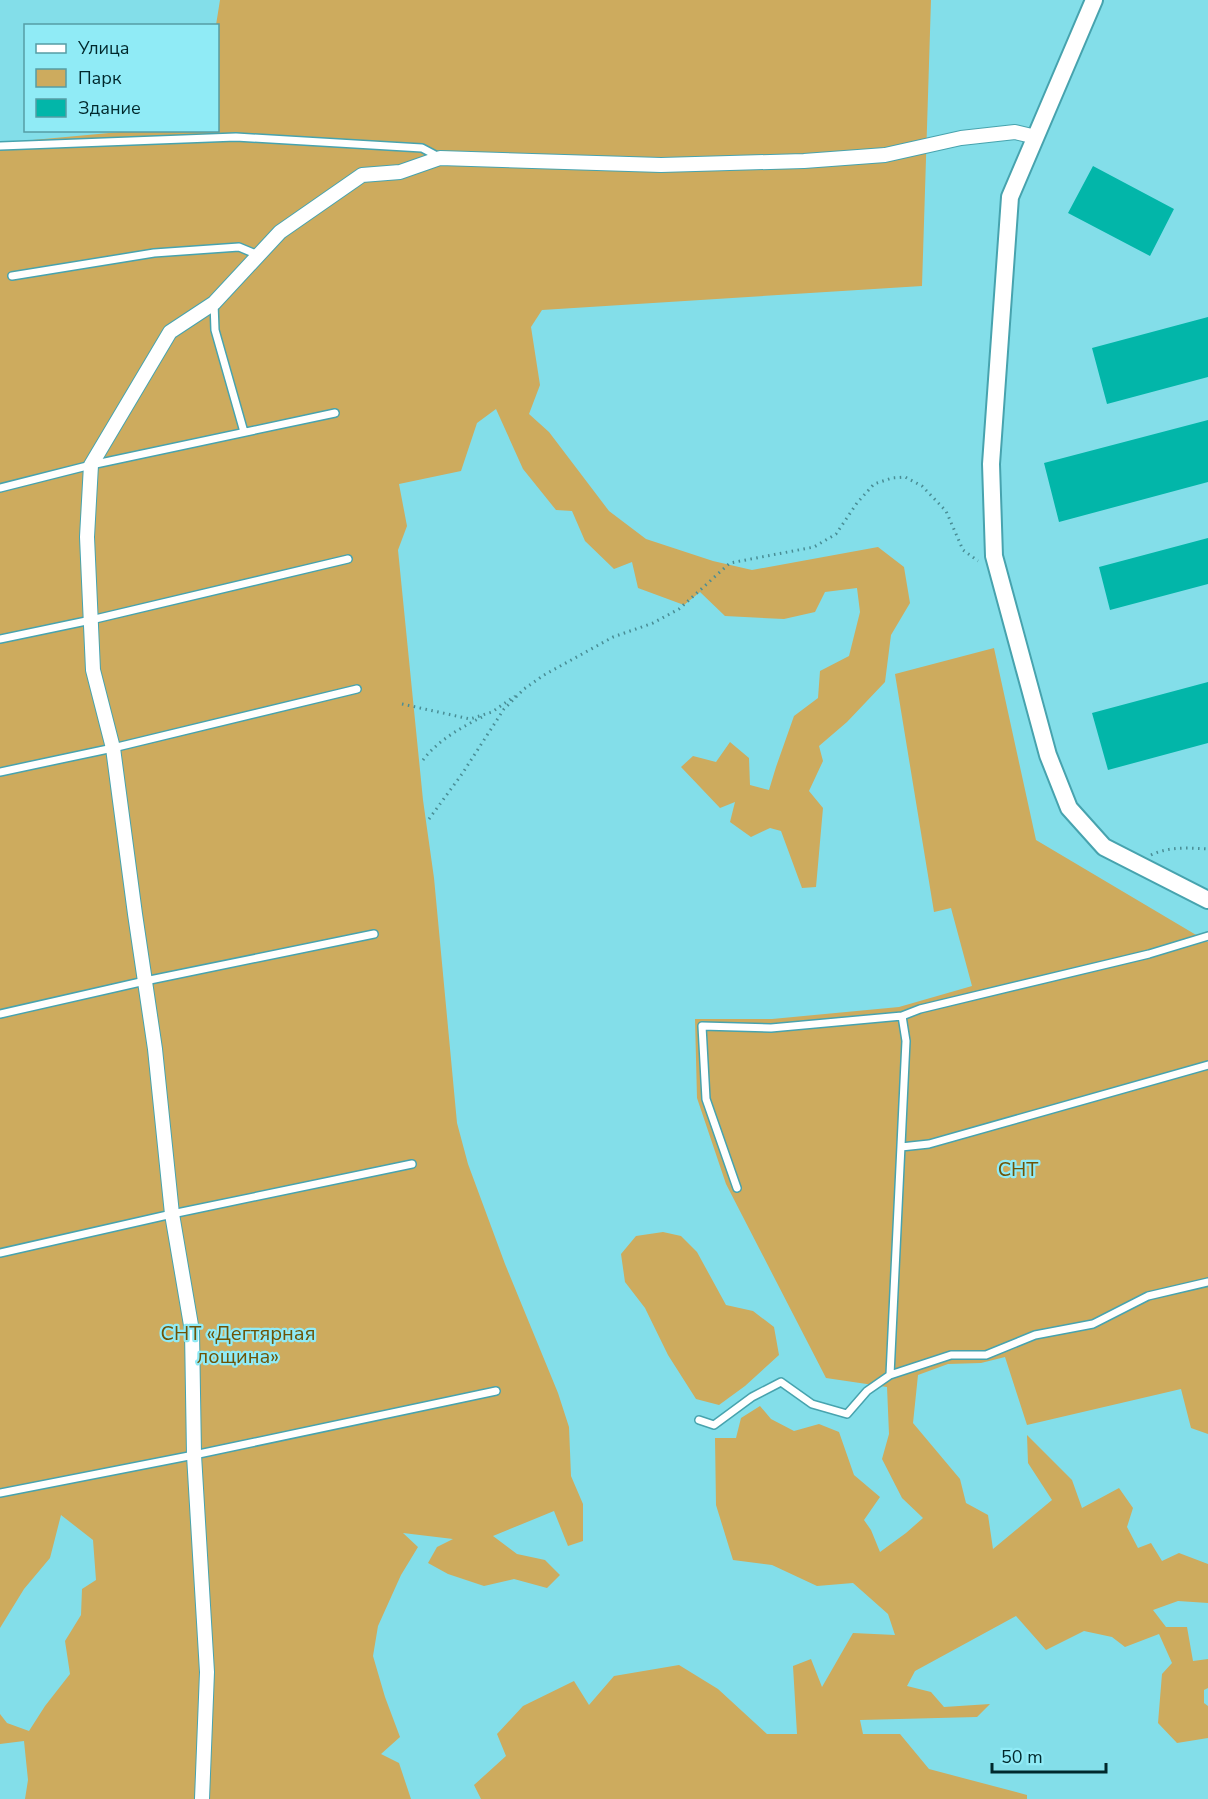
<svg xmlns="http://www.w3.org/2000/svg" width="1208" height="1799" viewBox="0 0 1208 1799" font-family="'Nunito Sans',sans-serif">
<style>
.green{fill:#cdab5e}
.building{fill:#02b6a9}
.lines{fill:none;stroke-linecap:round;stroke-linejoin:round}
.service-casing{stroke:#47a3ae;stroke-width:10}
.minor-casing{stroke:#47a3ae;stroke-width:16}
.tertiary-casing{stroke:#47a3ae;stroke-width:20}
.path{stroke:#498d95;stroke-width:3;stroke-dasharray:1.5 4.5;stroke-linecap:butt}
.service{stroke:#fff;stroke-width:7}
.minor{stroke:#fff;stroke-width:14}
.tertiary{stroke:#fff;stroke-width:16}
.labels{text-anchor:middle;stroke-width:4.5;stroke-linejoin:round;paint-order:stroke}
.park-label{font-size:20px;fill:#6e5306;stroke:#90ebf6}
</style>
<rect width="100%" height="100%" fill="#83dee9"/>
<path class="green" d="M220,0H931L922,286L542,310L531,327L540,385L529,414L549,432L609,511L646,539L713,561L752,570L878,547L904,567L910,603L891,635L885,682L847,722L819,746L823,761L809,791L823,808L816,887L802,888L781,831L770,828L751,837L730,822L735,802L720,808L681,767L693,756L716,762L730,742L749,758L750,785L769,790L776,767L794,716L818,698L820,671L849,656L860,612L857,588L825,592L815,612L784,619L725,616L700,592L684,605L638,588L632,562L614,569L585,541L572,511L556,510L523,469L496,409L477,423L461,471L399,484L407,526L398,550L423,800L434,878L457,1123L468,1164L505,1264L558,1393L569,1427L571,1476L583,1504V1541L568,1546L554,1511L493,1536L517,1554L545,1560L560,1575L547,1588L514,1579L484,1586L448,1574L428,1563L437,1547L453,1539L403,1533L418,1547L401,1575L378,1626L373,1656L385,1697L400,1737L381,1754L399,1763L411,1799H25L28,1780L24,1741L0,1744V1714L7,1723L29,1731L45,1706L70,1674L65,1641L81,1615L82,1589L96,1580L93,1540L61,1515L50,1558L24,1589L0,1628V143L131,131L218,130L216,25Z
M994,648L1036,840L1208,942V1434L1191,1428L1181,1389L1027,1425L1005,1357L981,1363L948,1364L918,1375L913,1423L960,1479L966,1503L988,1515L993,1549L1052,1500L1028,1463L1027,1435L1072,1480L1082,1508L1119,1488L1133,1508L1127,1527L1138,1548L1151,1543L1162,1561L1179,1553L1208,1564V1603L1178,1601L1153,1610L1166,1627H1187L1193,1661L1208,1659V1688L1204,1690V1703L1208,1706V1738L1177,1743L1158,1723L1162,1674L1172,1663L1159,1634L1125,1647L1112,1637L1084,1631L1046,1650L1016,1616L915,1671L907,1686L931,1692L944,1707L990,1704L977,1717L860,1720L863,1734H900L929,1769L1027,1795V1799H481L474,1785L506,1756L497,1734L523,1706L574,1681L589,1705L614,1676L679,1665L718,1689L767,1734H797L793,1666L811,1659L822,1687L853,1633L895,1635L888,1614L853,1583L817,1586L772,1565L733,1560L716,1505L715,1438H736L741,1418L760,1406L771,1419L794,1431L819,1424L839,1432L854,1475L880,1497L864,1520L871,1530L880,1552L906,1533L923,1518L902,1498L882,1459L889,1434L887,1387L826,1378L726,1184L697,1098L695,1019H772L899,1007L972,986L951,908L934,912L895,674Z
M663,1232L681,1236L697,1252L726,1305L753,1311L774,1327L779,1355L745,1386L719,1405L696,1399L668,1355L645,1308L625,1282L621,1254L636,1236Z"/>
<path class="building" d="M1093,166L1174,209L1150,256L1068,213Z
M1208,317V377L1107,404L1092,348Z
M1208,420V482L1059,522L1044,463Z
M1208,538V584L1110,610L1099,567Z
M1208,682V743L1108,770L1092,713Z"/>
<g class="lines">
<defs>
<path id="service" d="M0,146L236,137L422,148L439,157
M12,276L154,253L239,247L258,255
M214,303L215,330L244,432
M0,488L91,465L335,413
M0,639L91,620L348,559
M0,772L113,748L357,689
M0,1014L145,981L374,934
M902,1016L906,1041L890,1375L951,1355H986L1035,1335L1093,1324L1148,1296L1208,1282
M901,1147L929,1144L1208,1065
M737,1188L706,1099L702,1026L771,1028L902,1016L920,1009L1149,954L1208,936
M0,1253L172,1214L412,1164
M699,1420L714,1425L752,1397L781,1382L812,1404L847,1414L867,1391L890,1375
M0,1493L194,1455L496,1391"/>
<path id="minor" d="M202,1799L207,1672L194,1455L192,1331L172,1214L155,1049L135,914L113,748L93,670L87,537L91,465L170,332L214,303L280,232L362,175L400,172L440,158L661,165L804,161L885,155L961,138L1015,132L1036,137"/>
<path id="tertiary" d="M1094,0L1010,197L991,464L994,556L1048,755L1069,808L1104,847L1208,900"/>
</defs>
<use href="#service" class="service-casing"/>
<use href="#minor" class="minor-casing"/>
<use href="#tertiary" class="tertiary-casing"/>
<path class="path" d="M402,704L470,719L492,712L515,696
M423,760C438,740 462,727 484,716
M429,819L462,774L504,709L524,689L544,675L613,637L653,623L679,609L730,563L814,547L836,534L857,503L874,484L892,478L905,477L922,486L946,511L963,550L978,561
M1151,855C1170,846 1189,848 1208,849"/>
<use href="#service" class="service"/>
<use href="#minor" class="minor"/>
<use href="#tertiary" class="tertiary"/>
</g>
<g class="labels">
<g class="park-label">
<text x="1018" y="1176">СНТ</text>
<text x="238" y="1340">СНТ «Дегтярная<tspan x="238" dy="23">лощина»</tspan></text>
</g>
</g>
<rect x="24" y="24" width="195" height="108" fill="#90ebf6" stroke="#569da5" stroke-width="1.5"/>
<rect x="36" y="44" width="30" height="9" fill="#ffffff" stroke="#569da5" stroke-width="1.5"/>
<text x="78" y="54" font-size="18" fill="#00282c">Улица</text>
<rect x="36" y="69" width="30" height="18" fill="#cdab5e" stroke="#569da5" stroke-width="1.5"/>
<text x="78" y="84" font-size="18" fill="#00282c">Парк</text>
<rect x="36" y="99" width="30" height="18" fill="#02b6a9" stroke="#569da5" stroke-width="1.5"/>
<text x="78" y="114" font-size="18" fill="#00282c">Здание</text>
<path d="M992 1763v9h114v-9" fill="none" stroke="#00282c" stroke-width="3"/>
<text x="1001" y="1763" font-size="18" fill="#00282c" stroke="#90ebf6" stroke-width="4.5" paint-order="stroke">50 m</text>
</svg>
